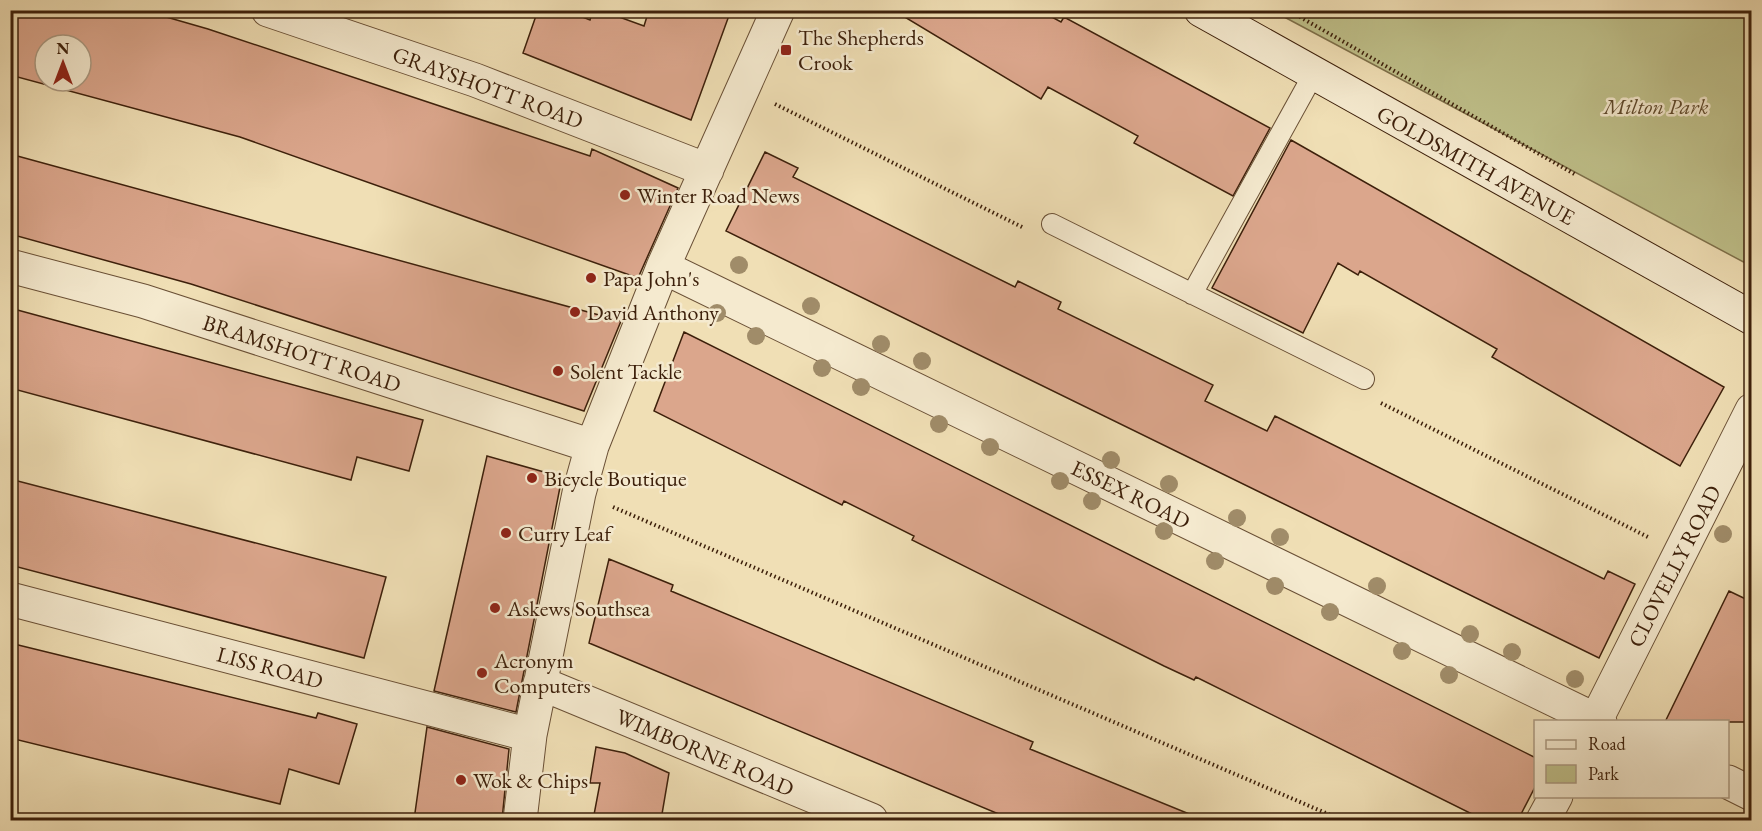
<svg xmlns="http://www.w3.org/2000/svg" width="1762" height="831" viewBox="0 0 1762 831" font-family="'EB Garamond',serif">
<style>
.green{fill:#bfc08a;stroke:#7e704a;stroke-width:1.5}
.building{fill:#dba68c;stroke:#3d200b;stroke-width:1.5;fill-rule:evenodd}
.lines{fill:none;stroke-linecap:round;stroke-linejoin:round}
.service-casing{stroke:#6a5036;stroke-width:22}
.minor-casing{stroke:#6a5036;stroke-width:35}
.secondary-casing{stroke:#3d200b;stroke-width:35}
.path{stroke:#3d200b;stroke-width:4;stroke-dasharray:1.5 3;stroke-linecap:butt}
.service{stroke:#f5eacf;stroke-width:20}
.minor{stroke:#f5eacf;stroke-width:33}
.secondary{stroke:#f5eacf;stroke-width:33}
.tree{fill:#a08c69}
.poi-dot{fill:#8f2418;stroke:#f5eacf;stroke-width:2}
.labels{text-anchor:middle;stroke-width:5;stroke-linejoin:round;paint-order:stroke}
.poi-label{font-size:22px;fill:#3d200b;stroke:#f5eacf;text-anchor:start}
.street-label{font-size:22px;fill:#3d200b;stroke:#f5eacf}
.park-label{font-size:22px;font-style:italic;fill:#5e482b;stroke:#f5eacf}
</style>
<rect width="100%" height="100%" fill="#f0dfb5"/>
<filter id="stains"><feTurbulence type="fractalNoise" baseFrequency=".00333" numOctaves="4"/><feColorMatrix values="0 0 0 0 .2 0 0 0 0 .09 0 0 0 0 .02 0 0 0 .5 -.17"/></filter>
<radialGradient id="worn" r=".72"><stop offset=".6" stop-color="#630" stop-opacity="0"/><stop offset="1" stop-color="#630" stop-opacity=".3"/></radialGradient>
<path class="green" d="M1273,11H1751V266Z"/>
<path class="building" d="M10,10H142L208,29L590,156L592,149L678,188L638,278L240,137L10,75ZM45,45H81V81H45Z
M538,10H565L590,20L593,10H600L644,26L649,10H731L691,120L523,53Z
M893,10H1039L1061,22L1064,17L1270,128L1233,196L1134,143L1138,136L1048,87L1041,99Z
M1291,140L1724,387L1680,466L1492,357L1497,349L1360,271L1358,275L1338,263L1303,333L1212,288Z
M765,152L798,168L793,177L1015,287L1018,281L1061,302L1058,309L1213,385L1205,401L1267,431L1275,416L1604,579L1608,571L1635,584L1599,658L726,231Z
M10,154L621,321L584,411L191,284L10,234Z
M10,308L423,420L409,471L357,457L351,480L10,388Z
M684,332L1536,758V785L1518,820H1484L1196,677L1194,680L1164,666L912,540L914,536L844,501L842,505L654,411Z
M487,456L562,477L516,712L434,691Z
M10,479L386,577L364,658L10,565Z
M609,559L673,585L671,591L1033,742L1030,749L1204,820H1013L589,643Z
M1729,591L1752,602V722H1665Z
M10,643L316,718L318,713L357,724L339,784L289,769L280,804L10,738Z
M427,727L509,749L502,820H414Z
M596,747L625,753L669,773L661,820H593L600,783H590Z"/>
<g class="lines">
<defs>
<path id="service" d="M1052,224L1364,379
M1192,294L1313,75"/>
<path id="minor" d="M268,10L475,80L707,170
M10,266L143,301L592,446
M663,267L1600,722
M10,599L530,735
M540,683L871,820
M1595,722L1752,410
M1728,782L1752,794
M520,820L530,735L579,493L592,446L663,267L778,10
M1543,820L1556,796"/>
<path id="secondary" d="M1201,10L1752,318"/>
</defs>
<use href="#service" class="service-casing"/>
<use href="#minor" class="minor-casing"/>
<use href="#secondary" class="secondary-casing"/>
<path class="path" d="M1288,10L1576,175
M775,104L1024,228
M1381,403L1648,537
M613,507L1342,820"/>
<use href="#service" class="service"/>
<use href="#minor" class="minor"/>
<use href="#secondary" class="secondary"/>
</g>
<g class="tree">
<circle cx="739" cy="265" r="9"/>
<circle cx="811" cy="306" r="9"/>
<circle cx="717" cy="313" r="9"/>
<circle cx="756" cy="336" r="9"/>
<circle cx="881" cy="344" r="9"/>
<circle cx="922" cy="361" r="9"/>
<circle cx="822" cy="368" r="9"/>
<circle cx="861" cy="387" r="9"/>
<circle cx="939" cy="424" r="9"/>
<circle cx="990" cy="447" r="9"/>
<circle cx="1111" cy="460" r="9"/>
<circle cx="1060" cy="481" r="9"/>
<circle cx="1169" cy="484" r="9"/>
<circle cx="1092" cy="501" r="9"/>
<circle cx="1237" cy="518" r="9"/>
<circle cx="1164" cy="531" r="9"/>
<circle cx="1723" cy="534" r="9"/>
<circle cx="1280" cy="537" r="9"/>
<circle cx="1215" cy="561" r="9"/>
<circle cx="1275" cy="586" r="9"/>
<circle cx="1377" cy="586" r="9"/>
<circle cx="1330" cy="612" r="9"/>
<circle cx="1470" cy="634" r="9"/>
<circle cx="1402" cy="651" r="9"/>
<circle cx="1512" cy="652" r="9"/>
<circle cx="1449" cy="675" r="9"/>
<circle cx="1575" cy="679" r="9"/>
</g>
<g class="poi-dot">
<rect x="780" y="44" width="12" height="12" rx="3"/>
<circle cx="625" cy="195" r="6"/>
<circle cx="591" cy="278" r="6"/>
<circle cx="575" cy="312" r="6"/>
<circle cx="558" cy="371" r="6"/>
<circle cx="532" cy="478" r="6"/>
<circle cx="506" cy="533" r="6"/>
<circle cx="495" cy="608" r="6"/>
<circle cx="482" cy="673" r="6"/>
<circle cx="461" cy="780" r="6"/>
</g>
<g class="labels">
<g class="poi-label">
<text x="798" y="45">The Shepherds<tspan x="798" dy="25">Crook</tspan></text>
<text x="637" y="203">Winter Road News</text>
<text x="603" y="286">Papa John's</text>
<text x="587" y="320">David Anthony</text>
<text x="570" y="379">Solent Tackle</text>
<text x="544" y="486">Bicycle Boutique</text>
<text x="518" y="541">Curry Leaf</text>
<text x="507" y="616">Askews Southsea</text>
<text x="494" y="668">Acronym<tspan x="494" dy="25">Computers</tspan></text>
<text x="473" y="788">Wok &amp; Chips</text>
</g>
<g class="street-label">
<text transform="translate(488 87) rotate(20)" y="8">GRAYSHOTT ROAD</text>
<text transform="translate(1476 165) rotate(29)" y="8">GOLDSMITH AVENUE</text>
<text transform="translate(302 353) rotate(18)" y="8">BRAMSHOTT ROAD</text>
<text transform="translate(1131 494) rotate(26)" y="8">ESSEX ROAD</text>
<text transform="translate(1674 566) rotate(-63)" y="8">CLOVELLY ROAD</text>
<text transform="translate(270 667) rotate(15)" y="8">LISS ROAD</text>
<text transform="translate(705 752) rotate(23)" y="8">WIMBORNE ROAD</text>
</g>
<g class="park-label">
<text x="1656" y="114">Milton Park</text>
</g>
</g>
<rect width="1762" height="831" fill="none" stroke="#f0dfb5" stroke-width="36"/>
<rect x="12" y="12" width="1738" height="807" fill="none" stroke="#3d200b" stroke-width="3"/>
<rect x="18" y="18" width="1726" height="795" fill="none" stroke="#3d200b" stroke-width="1.5"/>
<rect x="1534" y="720" width="195" height="78" fill="#f5eacf" stroke="#ab9981" stroke-width="1.5"/>
<rect x="1546" y="740" width="30" height="9" fill="#f5eacf" stroke="#ab9981" stroke-width="1.5"/>
<text x="1588" y="750" font-size="18" fill="#3d200b">Road</text>
<rect x="1546" y="765" width="30" height="18" fill="#bfc08a" stroke="#ab9981" stroke-width="1.5"/>
<text x="1588" y="780" font-size="18" fill="#3d200b">Park</text>
<g transform="translate(63 63)"><circle r="28" fill="#f5eacf" stroke="#ab9981" stroke-width="1.5"/>
<path d="M0-4.5L10 22L0 15L-10 22Z" fill="#8f2418"/>
<text y="-9" font-size="16" font-weight="bold" text-anchor="middle" fill="#3d200b">N</text>
</g>
<rect width="100%" height="100%" filter="url(#stains)"/>
<rect width="100%" height="100%" fill="url(#worn)"/>
</svg>
